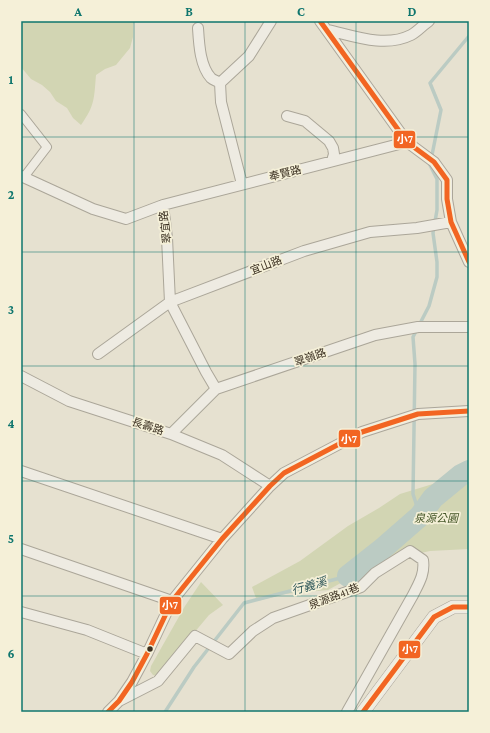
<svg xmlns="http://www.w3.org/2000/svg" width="490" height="733" viewBox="0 0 490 733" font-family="'Crimson Pro','Noto Sans TC',serif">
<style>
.green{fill:#d2d5b3}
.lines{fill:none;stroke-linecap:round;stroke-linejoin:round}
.stream{stroke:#bbcbc3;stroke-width:3.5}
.river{stroke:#bbcbc3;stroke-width:22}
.pedestrian-casing{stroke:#aba699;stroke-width:10}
.minor-casing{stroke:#aba699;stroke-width:12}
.tertiary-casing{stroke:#aba699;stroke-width:14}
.pedestrian{stroke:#eeebe2;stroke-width:8}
.minor{stroke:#eeebe2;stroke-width:10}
.tertiary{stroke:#eeebe2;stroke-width:13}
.bus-1-casing{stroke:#f5f0d8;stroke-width:8}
.bus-1{stroke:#f26522;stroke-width:5}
.grid{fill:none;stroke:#0f766e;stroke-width:1;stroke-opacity:0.55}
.bus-dot{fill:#3b3021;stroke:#f5f0d8;stroke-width:1.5}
.labels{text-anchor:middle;stroke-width:3.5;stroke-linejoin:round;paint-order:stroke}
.street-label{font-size:11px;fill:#3b3021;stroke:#f5f0d8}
.park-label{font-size:11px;font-style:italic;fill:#455628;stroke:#f5f0d8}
.water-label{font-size:12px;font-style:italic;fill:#30585a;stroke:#f5f0d8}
.line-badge{stroke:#f5f0d8;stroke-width:1.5}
.badge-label{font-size:11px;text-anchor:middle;font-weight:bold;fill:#fff}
.neatline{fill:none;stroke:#0f766e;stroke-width:1.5}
.grid-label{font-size:13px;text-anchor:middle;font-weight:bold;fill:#0f766e}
</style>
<rect width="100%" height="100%" fill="#e6e1d0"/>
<path class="green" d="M21,21H134L133,25V37L130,48L116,65L105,69L96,75C94,99 95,105 81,125L73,118L67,108L56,101L50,92L42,85L31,79L21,67Z
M469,473V549L430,551L379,562L328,590L285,594L257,601L252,587L300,561L348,526L379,508L400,494Z
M201,582L223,605L209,615L158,676L153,675L150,671L151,666L185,606Z"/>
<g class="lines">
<path class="stream" d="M420,516L413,494L415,364L413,337L429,306L437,277V262L433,233L437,210V179L430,165L441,110L430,83L469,36
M165,712L194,667L244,603L348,576"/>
<path class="river" d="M348,576L381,550L420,516L433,498L461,475L469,471"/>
<defs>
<path id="pedestrian" d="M21,114L47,147L24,177"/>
<path id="minor" d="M320,21L407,142L434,162L447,180V199L451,222L469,262
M198,28C199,44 200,66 211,78C213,80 217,81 220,83
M328,30C354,36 385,48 411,35C417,32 423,25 429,21
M287,116L305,121L329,141L333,148L334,154L332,161
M21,176L93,209L126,219L163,205L407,142
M242,184L221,102L220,83L249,56L271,21
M163,205L167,238L170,302L206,372L216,389
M98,354L170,302L304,251L370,232L417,228L451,222
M21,376L69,401L171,434L222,455L270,486
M171,434L216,389L375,335L418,327H469
M21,471L222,539
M21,549L172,601
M21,612L87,630L147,654
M119,701L158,681L195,636L229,654L253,631L273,618L361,587L375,573L410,551L423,560C425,574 419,583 413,595L347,712
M108,712L119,701L132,682L147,654L172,601L222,539L270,486L284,473L362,432L418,414L469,411"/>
<path id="tertiary" d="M363,712L434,617L453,607H469"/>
</defs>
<use href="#pedestrian" class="pedestrian-casing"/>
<use href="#minor" class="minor-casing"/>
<use href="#tertiary" class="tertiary-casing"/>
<use href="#pedestrian" class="pedestrian"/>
<use href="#minor" class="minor"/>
<use href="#tertiary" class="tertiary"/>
<defs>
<path id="bus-1" d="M320,21L407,142L434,162L447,180V199L451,222L469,262
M108,712L119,701L132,682L147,654L172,601L222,539L270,486L284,473L362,432L418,414L469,411
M363,712L434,617L453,607H469"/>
</defs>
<use href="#bus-1" class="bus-1-casing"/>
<use href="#bus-1" class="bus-1"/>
</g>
<path class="grid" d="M134,21V712M245,21V712M356,21V712M21,137H469M21,252H469M21,366H469M21,481H469M21,596H469"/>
<circle class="bus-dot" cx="150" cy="649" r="3.5"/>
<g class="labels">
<g class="street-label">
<text transform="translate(285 173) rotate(-14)" y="4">奉賢路</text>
<text transform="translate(165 227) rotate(-97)" y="4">翠宜路</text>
<text transform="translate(266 265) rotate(-21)" y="4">宜山路</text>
<text transform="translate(310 357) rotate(-19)" y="4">翠嶺路</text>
<text transform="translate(148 426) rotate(18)" y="4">長壽路</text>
<text transform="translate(334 596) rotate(-21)" y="4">泉源路41巷</text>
</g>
<g class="park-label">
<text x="436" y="522">泉源公園</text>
</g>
<g class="water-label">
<text transform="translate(309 586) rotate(-15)" y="4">行義溪</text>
</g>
</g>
<g class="line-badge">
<rect x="393" y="130" width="23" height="19" rx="4" fill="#f26522"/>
<rect x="338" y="429" width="23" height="19" rx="4" fill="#f26522"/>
<rect x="159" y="596" width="23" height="19" rx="4" fill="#f26522"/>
<rect x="398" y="640" width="23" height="19" rx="4" fill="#f26522"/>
</g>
<g class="badge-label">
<text x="405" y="143">小7</text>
<text x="349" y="443">小7</text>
<text x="170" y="609">小7</text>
<text x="410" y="653">小7</text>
</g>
<rect width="490" height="733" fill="none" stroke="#f5f0d8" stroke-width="44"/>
<rect x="22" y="22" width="446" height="689" class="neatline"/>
<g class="grid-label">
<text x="78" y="16">A</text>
<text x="189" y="16">B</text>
<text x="301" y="16">C</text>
<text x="412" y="16">D</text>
<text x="11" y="84">1</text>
<text x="11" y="199">2</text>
<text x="11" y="314">3</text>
<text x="11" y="428">4</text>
<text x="11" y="543">5</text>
<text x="11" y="658">6</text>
</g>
</svg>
